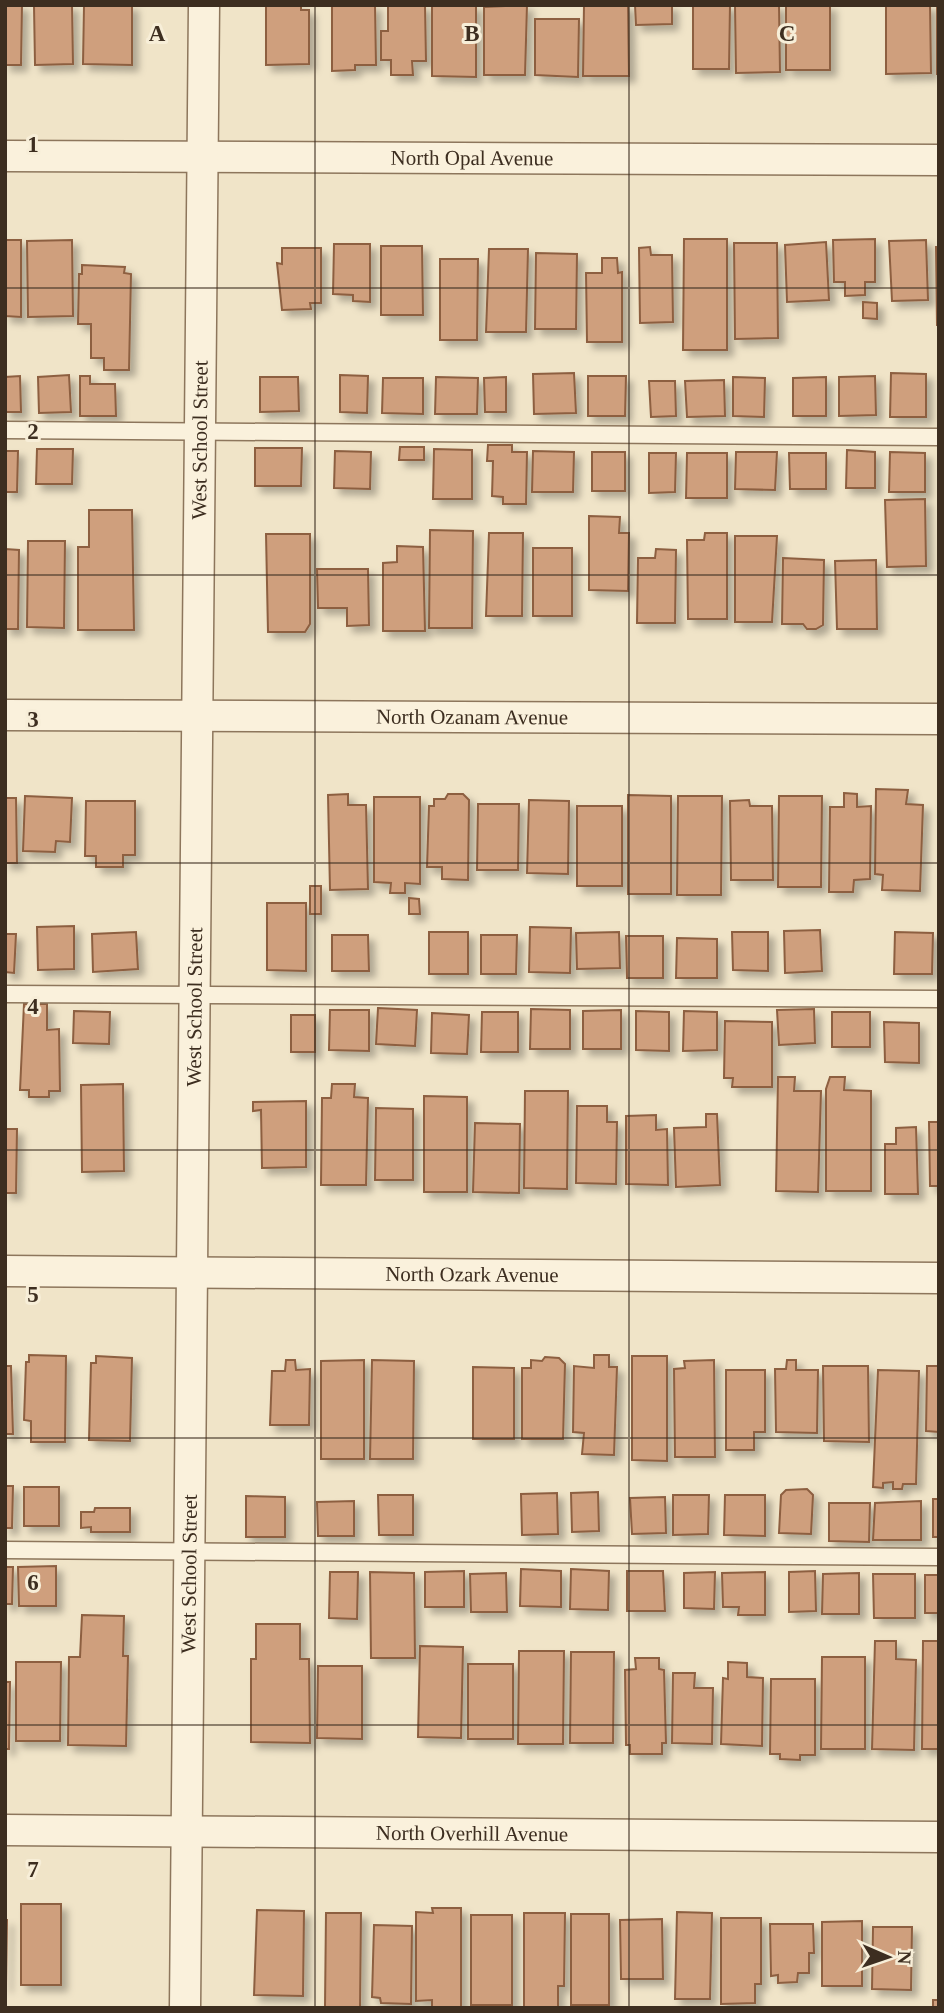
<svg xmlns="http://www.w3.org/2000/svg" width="944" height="2013" viewBox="0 0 944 2013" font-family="Georgia,serif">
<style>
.building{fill:#cf9f7d;stroke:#8d5f41;stroke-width:2;filter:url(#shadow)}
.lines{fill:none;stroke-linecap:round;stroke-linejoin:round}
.lane-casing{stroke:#8d765c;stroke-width:19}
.street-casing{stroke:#8d765c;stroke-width:33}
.lane{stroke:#faf1dc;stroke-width:16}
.street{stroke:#faf1dc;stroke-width:30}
.grid{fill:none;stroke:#3d2e20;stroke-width:2;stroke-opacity:0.55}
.labels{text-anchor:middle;stroke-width:6;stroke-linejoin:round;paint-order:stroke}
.street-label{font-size:21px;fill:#3d2e20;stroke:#f7eed8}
.grid-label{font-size:23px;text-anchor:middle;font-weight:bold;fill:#3d2e20;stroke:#f7eed8;stroke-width:6;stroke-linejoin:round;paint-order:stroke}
</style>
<defs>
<filter id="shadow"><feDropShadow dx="6" dy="6" stdDeviation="3.5" flood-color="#0004"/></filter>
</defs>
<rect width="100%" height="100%" fill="#f0e4c8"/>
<path class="building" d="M5,5H22L21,65H5Z
M72,5L73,64L35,65L34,6Z
M84,5H132V65L83,64Z
M266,5H301V10H309V64L266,65Z
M332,5H375L376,65H355V70L332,71Z
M388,5H425L426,61H412L413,75H391V60H381V31H388Z
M432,5H476V77L432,76Z
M527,5L525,75H484V7Z
M584,5H628L629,76H583Z
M635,5H672V24L636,25Z
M693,5H730L729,69H693Z
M735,5H779L780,72L736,73Z
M786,5H830V70H786Z
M886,5H930L931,73L886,74Z
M937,5H939V74H937Z
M535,19H579L578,77L535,75Z
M684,239H727V350H683Z
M875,239V282H865V295L845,296V282H834L833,240Z
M5,240H21V317L5,316Z
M72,240L73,316L28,317L27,241Z
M926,240L928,300L892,301L889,241Z
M826,242L829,300L787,302L785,245Z
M734,243H777L778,338L735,339Z
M334,244H370V302L353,301V295L333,294Z
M381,246H422L423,315H381Z
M650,247L651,255H672L673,322L640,323L639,248Z
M936,247H939V325H937Z
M282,248H321V303H310L311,309L282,310L277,263L282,264Z
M489,249H528L526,332H486Z
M536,253L577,254L576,329H535Z
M602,258H617L618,273L622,272V342H587L586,273H602Z
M440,259H478L477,340H440Z
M82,265L125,267L124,273L131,274L129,370H104V358H91V324H78L79,274H82Z
M863,302L877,303V319L863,318Z
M574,373L576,413L534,414L533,374Z
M891,373L926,374V417H890Z
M69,375L71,412L39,413L38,377Z
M340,375L368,376L367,413L340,412Z
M20,376L21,412H5V377Z
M80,376H90V384H115L116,416H80Z
M588,376H626L625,416H588Z
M875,376L876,415L839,416V377Z
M260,377H298L299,411L260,412Z
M436,377L478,378L477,414H435Z
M506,377V412H485L484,378Z
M733,377L765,378L764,417L733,416Z
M826,377V416H793V378Z
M383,378H423V414L382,413Z
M724,380L725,416L687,417L685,381Z
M649,381H675L676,416L651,417Z
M488,445H512V452H527L526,504H503V497L492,496L493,461H487Z
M400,447H424V460H399Z
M255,448H302L301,486H255Z
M37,449H73L72,484H36Z
M434,449L472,450V499H433Z
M847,450L875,452V488H846Z
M5,451H18L17,492H5Z
M335,451L371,452L370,489L334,488Z
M533,451L574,452L573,492H532Z
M592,452H625V491H592Z
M736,452H777L775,490L735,489Z
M890,452L925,453V492H889Z
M649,453H676L675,492L649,493Z
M687,453H727V498H686Z
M789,453H826V489H790Z
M925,499L926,566L887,567L885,500Z
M89,510H132L134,630H78V547H89Z
M589,516L620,517L619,533H629L628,591L589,590Z
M430,530L473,531L472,628H429Z
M489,533H523L522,616H486Z
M705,533H727V619H688L687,540H704Z
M266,534H310V624L305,632H268Z
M735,536H777L772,622H735Z
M28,541H65L64,628L27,627Z
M397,546L423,547L425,631H383V563L397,562Z
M533,548H572V616H533Z
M5,549L19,550L18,629H5Z
M656,549L676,550L675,623H637L638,558H655Z
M783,558L824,560L823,625L816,629H807L803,624H782Z
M876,560L877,629H837L835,561Z
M317,569H368L369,625L347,626V608H318Z
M876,789L908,790L906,804L923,805L920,891L882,890L883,875L875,874Z
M844,793L857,794V807L871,806L870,879L854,880L853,892H829L830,807H844Z
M348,794V805H366L368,889L330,890L328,795Z
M448,794H463L469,800L468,880L442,879V867H427L429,806H434V799H445Z
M628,795L671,796V894H628Z
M25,796L72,798L70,842L56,841L55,852L23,851Z
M678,796H722L721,895H677Z
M779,796H822L821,887H778Z
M374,797H420V884L405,883V893H390L391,883L374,882Z
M5,798H16L17,863H5Z
M529,800L569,801L568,874L527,873Z
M749,800L750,806H772L773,880H731L730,801Z
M86,801H135V855H123V867H96V856H85Z
M478,804H519L518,870H477Z
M577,806H622V886H577Z
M310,886H321V914H310Z
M409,898L419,899L420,914H409Z
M267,903H306V971L267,970Z
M74,926V969L38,970L37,927Z
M530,927L571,928L570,973L529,972Z
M820,930L822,971L785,973L784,931Z
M136,932L138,969L93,972L92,934Z
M429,932H468V974H429Z
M619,932L620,968L577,969L576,933Z
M732,932H768V971L733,970Z
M895,932L933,933L932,974H894Z
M5,934H16L14,973L5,972Z
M332,935H368L369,971H332Z
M481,935H517L516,974H481Z
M626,936H663V978H627Z
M677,938L717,939V978H676Z
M24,1004H47V1030L59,1029L60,1091H49V1097H29V1090H20Z
M378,1008L417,1010L415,1046L376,1044Z
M531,1009L570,1010V1049H530Z
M814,1009L815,1043L779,1045L777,1010Z
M330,1010H369V1051L329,1050Z
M621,1010V1049H583V1011Z
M74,1011L110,1012L109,1044L73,1043Z
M636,1011L669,1012V1051L636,1050Z
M684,1011L717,1012V1050L683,1051Z
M482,1012H518V1052H481Z
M832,1012H870V1047H832Z
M432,1013L469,1015L467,1054L431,1053Z
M291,1015H315V1052H291Z
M725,1021L772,1022V1087H732L733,1078H724Z
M884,1022L919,1023V1063L885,1062Z
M778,1077H795L794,1091H821L818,1192L776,1191Z
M830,1077H845L844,1090L871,1091V1191H826V1089Z
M123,1084L124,1171L82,1172L81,1085Z
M332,1084H355L354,1097L368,1098L366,1185H321L322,1098H331Z
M525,1091H568L567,1189L524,1188Z
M424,1096L467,1097V1192H424Z
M306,1101V1167L262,1168L261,1110L253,1111V1102Z
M577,1106H607V1122H617L616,1184L576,1183Z
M376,1108L413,1109V1180H375Z
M706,1114H717L720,1185L676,1187L674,1128L706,1127Z
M656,1115V1130L667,1129L668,1185L626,1184V1116Z
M929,1122H939V1186H930Z
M475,1123L520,1124L519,1193L473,1192Z
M916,1127L918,1194H885V1144H896V1128Z
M5,1129H17L16,1193H5Z
M29,1355L66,1356L65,1442H31V1421L24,1420L26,1362H29Z
M594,1355H609V1367H617L614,1455L582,1454L584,1433L573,1432L574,1366L594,1368Z
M96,1356L132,1358L130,1441L89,1440L91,1363H96Z
M632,1356H667V1461L632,1460Z
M545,1357L559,1358L565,1364L563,1439H522V1368H531V1360L542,1361Z
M286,1360H295L296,1370L310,1369L309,1425H270L272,1371H285Z
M364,1360V1459H321V1361Z
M372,1360L414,1361L413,1459H370Z
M714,1360L715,1457H675L674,1369L685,1368L684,1361Z
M787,1360H796V1370H818L817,1433L776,1432L775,1369H786Z
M5,1366H11L13,1434H5Z
M823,1366H868L869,1442L824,1441Z
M927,1366H939V1432L926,1431Z
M473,1367L514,1368V1439H473Z
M726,1370H765V1432H754V1450H726Z
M878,1370L919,1371L916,1484H903L902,1489H893V1482L883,1483V1488L873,1487Z
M5,1486H13L12,1528H5Z
M24,1487H59V1526H24Z
M807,1489L813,1495L811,1534L779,1533L781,1495L786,1490Z
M598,1492L599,1531L572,1532L571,1493Z
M557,1493L558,1534L522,1535L521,1494Z
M378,1495H413V1535H379Z
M673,1495H709L708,1534L673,1535Z
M725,1495H765V1536L724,1535Z
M246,1496L285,1497V1537H246Z
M665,1497L666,1533L632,1534L630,1498Z
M933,1499H939V1537H933Z
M354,1501V1536H318L317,1502Z
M921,1501V1540H873L875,1503Z
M829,1503H870L869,1542L829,1541Z
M95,1508H130V1532H91V1527L81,1528V1512H94Z
M56,1566V1606H19L18,1567Z
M5,1567H13L12,1604H5Z
M521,1569L561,1571V1607L520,1606Z
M571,1569L609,1571L608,1610L570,1609Z
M464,1571V1607H425V1572Z
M627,1571H663L665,1611H627Z
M815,1571L816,1611L789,1612V1572Z
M330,1572H358L357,1619L329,1618Z
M370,1572L414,1573L415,1658H371Z
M715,1572L714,1609L684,1608V1573Z
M765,1572V1615H738L739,1607H723L722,1573Z
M506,1573L507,1612H471L470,1574Z
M859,1573V1614H822L823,1574Z
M873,1574H915V1618H874Z
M925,1575H939V1613H925Z
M82,1615L124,1616L123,1656H128L126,1746L68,1745L69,1657H80Z
M256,1624H300V1659H309L310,1743L251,1742V1659H256Z
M875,1641H896V1659L916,1660L914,1750L872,1749Z
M923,1641H939V1749H922Z
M420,1646L463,1647L461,1738L418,1737Z
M519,1651H564L563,1744H518Z
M571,1652H614L613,1743H570Z
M822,1657H865V1749H821Z
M635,1658H659V1669L664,1670L666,1743H662V1754H630V1745H626L625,1670L636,1669Z
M16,1662H61L60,1741H16Z
M728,1662L747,1663V1677L763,1678L762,1746L721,1744L723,1678L728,1679Z
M468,1664H513V1739H468Z
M318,1666H362V1739L317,1738Z
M673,1673H695L694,1688H713L712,1744L672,1743Z
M771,1679H815V1755H800V1760L780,1759V1754H770Z
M5,1682H10L9,1749H5Z
M21,1904H61V1985H21Z
M432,1908H461V2008H432V2000L416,2001V1912L433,1913Z
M257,1910L304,1911L303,1996L254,1995Z
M677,1912L712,1913L710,1999H675Z
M326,1913H361L360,2007H325Z
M524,1913H565L564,1986H558V2008H524Z
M571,1914H609V2005H571Z
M471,1915H512V2005H471Z
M721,1918H761V1984H755V2003L721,2004Z
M662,1919L663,1979H621L620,1920Z
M5,1920H7L6,1986H5Z
M862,1921V1986H822V1922Z
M770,1924H813L814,1953H809V1973H798L797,1982L778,1983V1975L771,1976Z
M374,1925L412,1926L411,2004L381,2003L380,1998L372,1997Z
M873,1927H912L911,1990L872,1989Z
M933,2000H939V2008H933Z"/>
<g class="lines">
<defs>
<path id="lane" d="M5,430L939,437
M5,994L939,999
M5,1550L939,1557"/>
<g id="street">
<path id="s1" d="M5,156L939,160"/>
<path id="s2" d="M5,715L939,719"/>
<path id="s3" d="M5,1271L939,1278"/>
<path id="s4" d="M5,1830L939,1837"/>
<path id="s5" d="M185,2008L204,5"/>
</g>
</defs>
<use href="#lane" class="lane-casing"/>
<use href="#street" class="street-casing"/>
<use href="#lane" class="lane"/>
<use href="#street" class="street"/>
</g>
<path class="grid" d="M315,5V2008M629,5V2008M5,288H939M5,575H939M5,863H939M5,1150H939M5,1438H939M5,1725H939"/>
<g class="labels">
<g class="street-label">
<text dy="7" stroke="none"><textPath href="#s1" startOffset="467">North Opal Avenue</textPath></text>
<text dy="7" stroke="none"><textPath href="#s5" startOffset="1568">West School Street</textPath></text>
<text dy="7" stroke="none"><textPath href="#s2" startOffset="467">North Ozanam Avenue</textPath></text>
<text dy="7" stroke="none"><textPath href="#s5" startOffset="1001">West School Street</textPath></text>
<text dy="7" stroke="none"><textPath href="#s3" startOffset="467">North Ozark Avenue</textPath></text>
<text dy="7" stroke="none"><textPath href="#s5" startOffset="434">West School Street</textPath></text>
<text dy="7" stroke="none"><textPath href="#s4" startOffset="467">North Overhill Avenue</textPath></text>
</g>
</g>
<g class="grid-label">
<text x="157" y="41">A</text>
<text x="472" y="41">B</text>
<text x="787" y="41">C</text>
<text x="33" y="152">1</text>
<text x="33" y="439">2</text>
<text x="33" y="727">3</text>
<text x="33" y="1014">4</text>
<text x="33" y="1302">5</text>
<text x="33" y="1590">6</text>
<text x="33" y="1877">7</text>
</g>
<rect width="944" height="2013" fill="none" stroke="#3d2e20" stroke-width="14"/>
<g transform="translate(888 1957) rotate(92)" stroke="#f7eed8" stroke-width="5" paint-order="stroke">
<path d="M0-5L12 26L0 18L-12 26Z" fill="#3d2e20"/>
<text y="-10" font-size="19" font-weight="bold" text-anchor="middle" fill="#3d2e20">N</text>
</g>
</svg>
